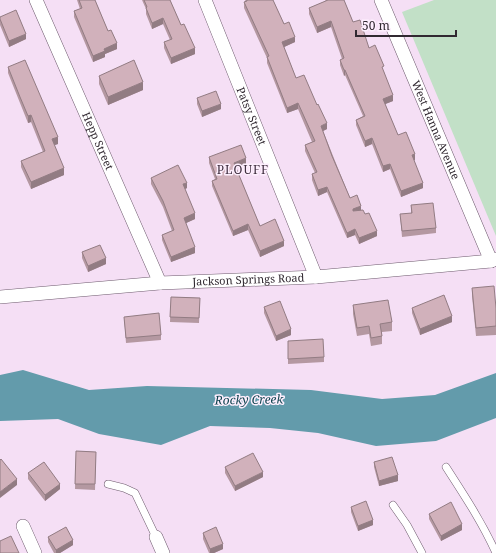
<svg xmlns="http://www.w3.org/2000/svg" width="496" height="553" viewBox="0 0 496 553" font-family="'Noto Serif',serif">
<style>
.green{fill:#c2e0c7}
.water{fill:#639bab}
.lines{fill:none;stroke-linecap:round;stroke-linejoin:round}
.lane-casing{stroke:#6e5b6e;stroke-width:8}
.street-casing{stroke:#6e5b6e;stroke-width:14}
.lane{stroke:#fff;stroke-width:7}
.street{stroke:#fff;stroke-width:13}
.wall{fill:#b498a1}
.shaded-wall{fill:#927c83}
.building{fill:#d1b1bb;stroke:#927c83}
.labels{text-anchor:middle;stroke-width:3;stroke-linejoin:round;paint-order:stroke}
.street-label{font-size:11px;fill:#312931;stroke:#fdeffd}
.neighbourhood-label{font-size:12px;letter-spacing:1px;fill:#3f2e3f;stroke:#fdeffd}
.water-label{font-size:12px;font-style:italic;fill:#0f434f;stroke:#fdeffd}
</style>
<rect width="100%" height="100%" fill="#f5dff5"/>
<path class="green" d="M434,0H496V236L402,12Z"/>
<path class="water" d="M23,370L89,390L147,386L311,390L382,399L435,395L496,373V418L436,441L376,446L318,433L270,428L210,426L161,445L99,434L58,419L0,421V375Z"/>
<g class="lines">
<defs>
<path id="lane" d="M446,467C464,495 482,522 496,553
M108,484L124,488L135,493L156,537
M393,505L407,525L422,553"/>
<g id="street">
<path id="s1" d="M36,0L160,283"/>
<path id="s2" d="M205,0L316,277"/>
<path id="s3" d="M381,0L491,261"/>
<path id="s4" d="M0,297L160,283L316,277L491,261L496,259"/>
<path d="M23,526L35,553"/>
<path d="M156,537L163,553"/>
</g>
</defs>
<use href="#lane" class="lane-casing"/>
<use href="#street" class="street-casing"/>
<use href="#lane" class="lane"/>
<use href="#street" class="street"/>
</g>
<path class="wall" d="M77,0H95L108,31L117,49L105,54V57L93,62L74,17V11L80,9Z
M142,0H170L181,25L195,54L171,64L164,48V42L170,40L163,24L152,29L146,14V9Z
M245,0H273L284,24L295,42L284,47L296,78L327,129L323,131L350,198L365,214L377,236L359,244L355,235L347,238L327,192L318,196L312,180V174L315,173L305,151V145L312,142L298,109L287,113L267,63V58L244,8V2H246Z
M325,0H344L353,22L369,48L384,72L393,101L385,104L398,135L415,160H414L423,188L401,197L390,169L383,172L372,144L365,147L356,125V120L363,116L345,75L344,76L340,65V60L342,59L331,27L317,33L309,14V8L326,1Z
M0,17L26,39L9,47L0,25Z
M8,67L58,144L54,145L64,175L31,189L21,167V161L43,152L31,122L28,123L8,73Z
M99,76L143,90L108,105L99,84Z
M197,98L221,109L202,117L197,104Z
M209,157L246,164L236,168L260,226L284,246L260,257L248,230L233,236L212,186V181L215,179L209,163Z
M151,178L187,188L185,189L195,219L186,223L195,253L171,262L162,240V235L172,231L163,207L151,184Z
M411,205L436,228V233L402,237L400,214H411Z
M82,252L106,264L88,272L82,258Z
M472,288L496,308V335L476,336L472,296Z
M171,297L200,298L199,323L170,322Z
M353,305L392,322V331L382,332V344L371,346L369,334L357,336L353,314Z
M264,307L291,335L276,341L264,313Z
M412,308L452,322L420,335L412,313Z
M124,317L161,335V340L126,343Z
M288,341L324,357V362L288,364Z
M76,451L96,452L95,490L75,489Z
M374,462L398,481L379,486L374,467Z
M225,467L263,477L235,491L225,473Z
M28,473L60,489L45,501L28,479Z
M351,507L373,525L358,531L351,512Z
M429,514L462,530L441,541L429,519Z
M203,533L223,549L214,553H209L203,539Z
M48,537L73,545L60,553H54L48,542Z"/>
<path class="shaded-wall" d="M163,18V24L152,29V23Z
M331,21V27L317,33V27Z
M26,34V39L9,47V41Z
M295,37V42L282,48V42Z
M117,43V49L105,54V57L93,62V56L104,49Z
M195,48V54L171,64V58Z
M344,70H345V75L344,76Z
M143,82V90L108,105V97Z
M393,95V101L383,105V99Z
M298,103V109L287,113V108Z
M221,104V109L202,117V111Z
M31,115V122L28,123V116Z
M327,123V129L321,132V126Z
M58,137V144L52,146V139Z
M372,138V144L365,147V141Z
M415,154V160L412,161V155Z
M246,158V164L234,168V163Z
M390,164V169L383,172V166Z
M64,168V175L31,189V182Z
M187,183V188L183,190V184Z
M423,183V188L401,197V191Z
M327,187V192L318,196V190Z
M361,206V211L353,215V209Z
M195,213V219L184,224V218Z
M248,224V230L233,236V231Z
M355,229V235L347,238V233Z
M377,231V236L359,244V238Z
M284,241V246L260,257V251Z
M195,247V253L171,262V257Z
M106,258V264L88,272V266Z
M452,316V322L420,335V329Z
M291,329V335L276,341V336Z
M263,472V477L235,491V486Z
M398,475V481L379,486V481Z
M17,479V485L0,498V492Z
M60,484V489L45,501V495Z
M373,520V525L358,531V526Z
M462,524V530L441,541V536Z
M73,540V545L60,553H56V550Z
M223,544V549L214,553H210V549Z"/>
<path class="building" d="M79,0H95L108,31L111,30L117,43L104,49L105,51L93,56L74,11L82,8Z
M144,0H170L181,25L184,24L195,48L171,58L164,42L172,39L163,18L152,23L146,8L147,7Z
M247,0H273L284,24L289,22L295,37L282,42L296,78L304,75L317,105L318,104L327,123L321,126L332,156L350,198L357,195L361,206L353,209V211L363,210L365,214L369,213L377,231L359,238L355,229L347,233L327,187L318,190L312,174L317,172L305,145L315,141L298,103L287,108L267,57L269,56L244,2L247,1Z
M328,0H344L353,22L360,20L369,48L375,45L384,66L382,67L393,95L383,99L398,135L406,132L415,154L412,155L423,183L401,191L390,164L383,166L372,138L365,141L356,120L365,116L345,70H344L340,60L344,58L331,21L317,27L309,8Z
M16,10L26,34L9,41L0,19V17Z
M25,60L58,137L52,139L64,168L31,182L21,161L45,151L31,115L28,116L20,97L8,67Z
M134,60L143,82L108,97L99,76Z
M216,91L221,104L202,111L197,98Z
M241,145L246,158L234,163L260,226L275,219L284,241L260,251L248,224L233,231L212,181L217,179L209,157Z
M178,165L187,183L183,184L195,213L184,218L195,247L171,257L162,235L174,230L163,201L151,178Z
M433,203L436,228L402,231L400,214L412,213L411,205Z
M100,245L106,258L88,266L82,252Z
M494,286L496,308V326L476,328L472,288Z
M444,295L452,316L420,329L412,308Z
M171,297L200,298L199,318L170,317Z
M388,300L392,322L380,324L382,336L371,338L369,326L357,328L353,305Z
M280,301L291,329L276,336L264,307Z
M159,313L161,335L126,338L124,317Z
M323,339L324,357L288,359V341Z
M76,451L96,452L95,484H75Z
M253,453L263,472L235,486L225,467Z
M392,457L398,475L379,481L374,462Z
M1,459L17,479L0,492V460Z
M44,462L60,484L45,495L28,473Z
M366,501L373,520L358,526L351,507Z
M451,502L462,524L441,536L429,514Z
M66,527L73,540L56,550L48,537Z
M216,527L223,544L210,549L203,533Z
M11,536L19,553H0V541Z"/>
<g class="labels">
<g class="street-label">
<text dy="4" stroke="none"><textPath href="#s2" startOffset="125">Patsy Street</textPath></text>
<text dy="4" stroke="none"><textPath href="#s3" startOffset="141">West Hanna Avenue</textPath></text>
<text dy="4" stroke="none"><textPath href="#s1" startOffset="154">Hepp Street</textPath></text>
<text dy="4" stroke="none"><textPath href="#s4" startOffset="249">Jackson Springs Road</textPath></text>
</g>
<g class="neighbourhood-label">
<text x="243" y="174">PLOUFF</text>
</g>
<g class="water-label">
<text transform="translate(249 400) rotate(-1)" y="4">Rocky Creek</text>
</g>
</g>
<path d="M356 30v6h100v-6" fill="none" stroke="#312931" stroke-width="2"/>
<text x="362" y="30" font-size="12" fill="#312931" stroke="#fdeffd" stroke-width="3" paint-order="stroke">50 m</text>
</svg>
